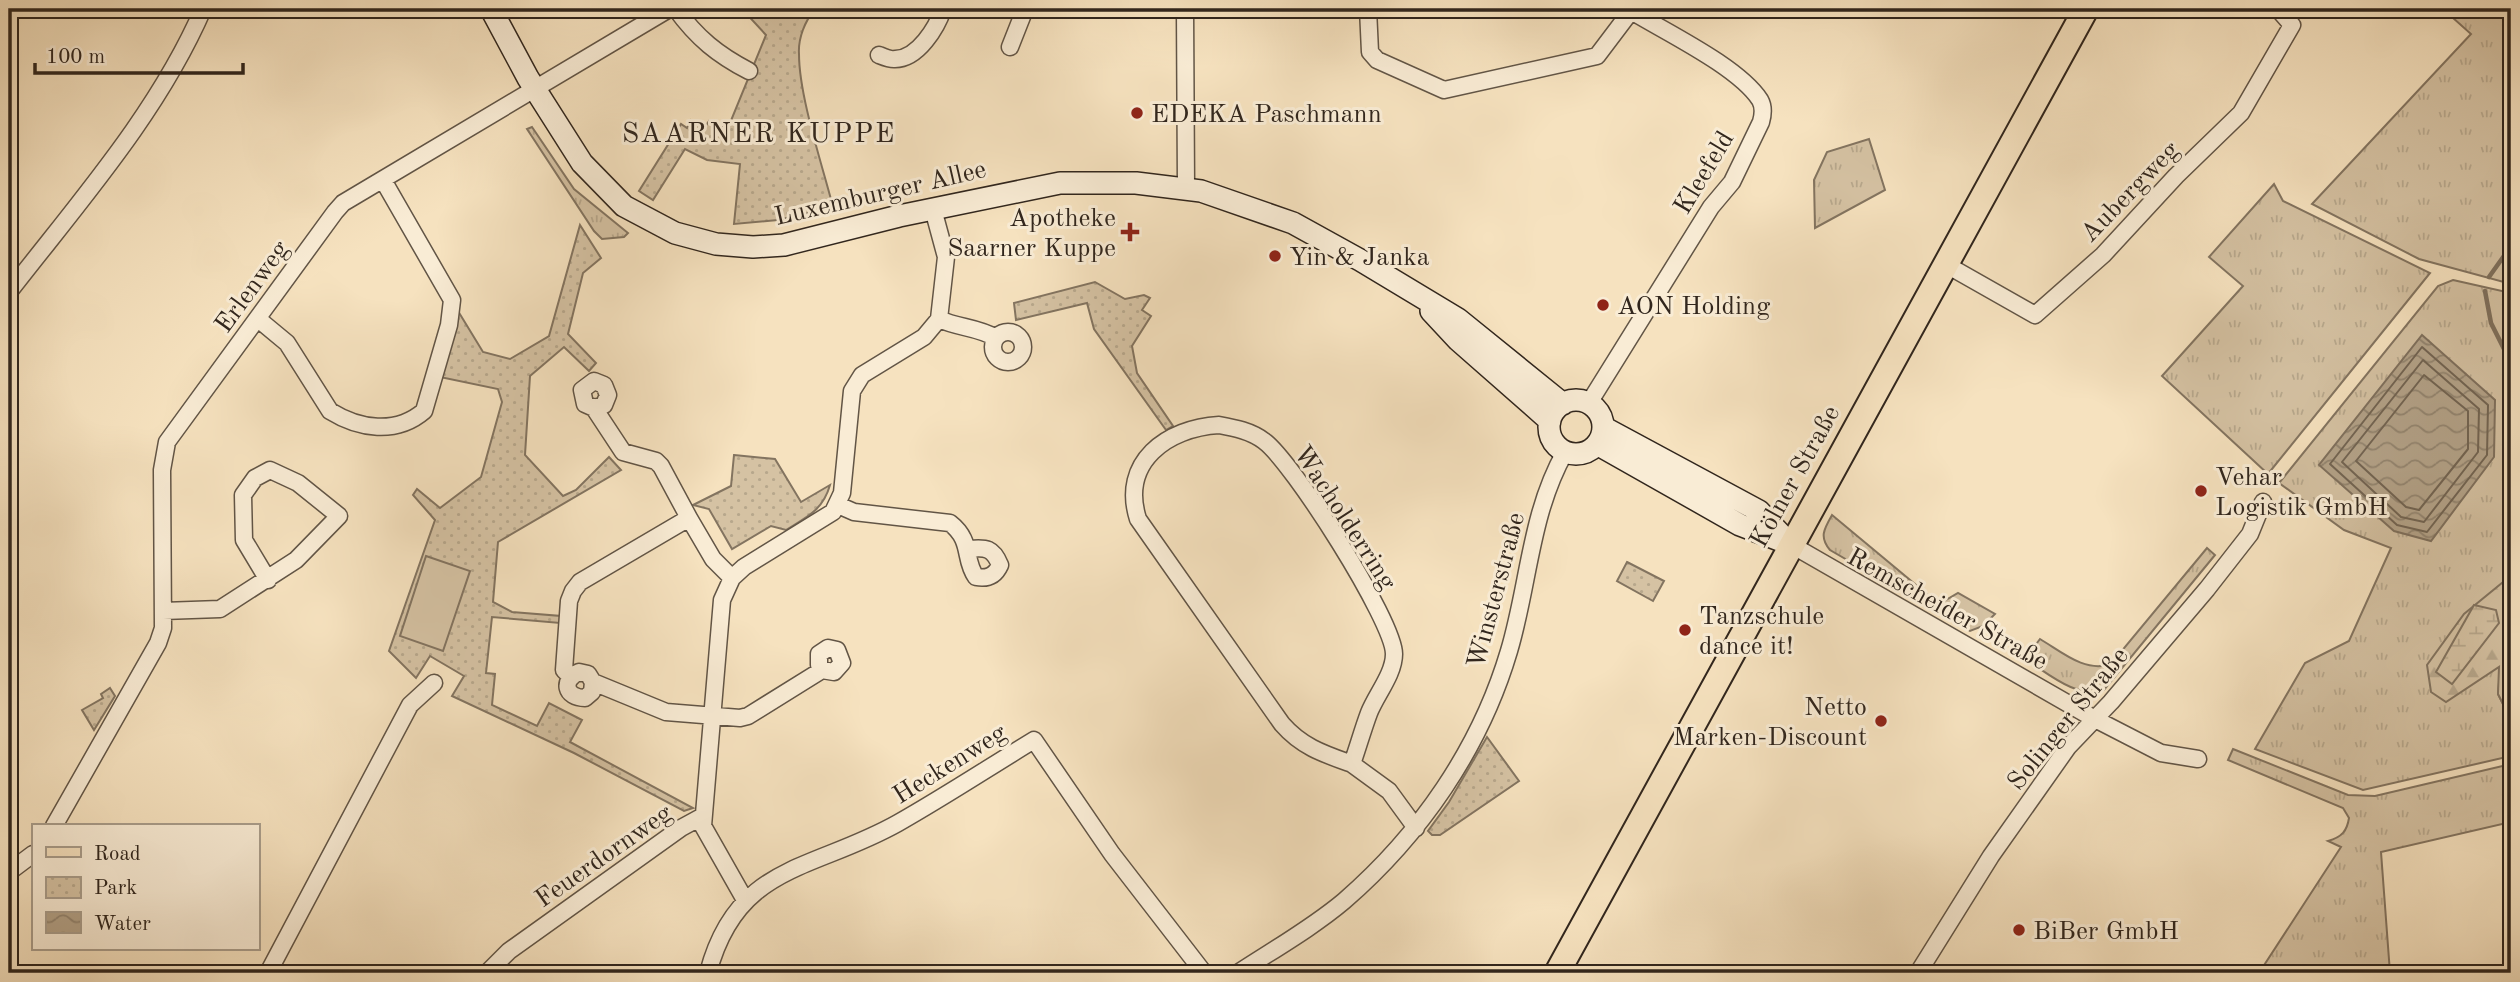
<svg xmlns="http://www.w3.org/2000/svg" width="2520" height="982" viewBox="0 0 2520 982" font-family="'Old Standard TT',serif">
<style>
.grass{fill:url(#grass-tufts);stroke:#837460;stroke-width:2}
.forest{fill:url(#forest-firs);stroke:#837460;stroke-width:2}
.wetland{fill:url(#wetland-marsh);stroke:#837460;stroke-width:2}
.park{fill:url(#park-dots);stroke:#837460;stroke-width:2}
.garden{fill:#d5c2a3;stroke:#837460;stroke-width:2}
.water{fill:url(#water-waves);stroke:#7f705d;stroke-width:2}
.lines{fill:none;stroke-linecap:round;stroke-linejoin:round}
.shore{stroke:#726452;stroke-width:2}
.stream{stroke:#7f705d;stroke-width:4.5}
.street-casing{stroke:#625546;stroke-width:19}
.secondary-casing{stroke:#31261d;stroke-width:24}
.primary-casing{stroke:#31261d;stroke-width:28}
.street{stroke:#f9ecd5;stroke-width:16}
.secondary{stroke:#f9ecd5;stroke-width:21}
.primary{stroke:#f6e2bf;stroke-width:24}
.poi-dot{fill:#8f2418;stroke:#f9ecd5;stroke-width:2.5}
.labels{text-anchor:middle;stroke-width:6;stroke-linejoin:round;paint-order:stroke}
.poi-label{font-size:26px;fill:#31261d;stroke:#f9ecd5;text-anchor:start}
.street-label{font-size:26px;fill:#31261d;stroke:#f9ecd5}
.neighbourhood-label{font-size:28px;letter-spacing:2px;fill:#31261d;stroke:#f9ecd5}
</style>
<defs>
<pattern id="grass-tufts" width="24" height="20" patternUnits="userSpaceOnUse" patternTransform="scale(1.75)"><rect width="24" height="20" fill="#d5c2a3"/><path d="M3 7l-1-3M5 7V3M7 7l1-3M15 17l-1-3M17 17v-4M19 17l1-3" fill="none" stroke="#b7a78c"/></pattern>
<pattern id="forest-firs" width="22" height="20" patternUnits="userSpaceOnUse" patternTransform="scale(1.75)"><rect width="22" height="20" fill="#d5c2a3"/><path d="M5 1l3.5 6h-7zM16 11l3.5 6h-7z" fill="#b7a78c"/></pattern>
<pattern id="wetland-marsh" width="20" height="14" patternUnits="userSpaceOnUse" patternTransform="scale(1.75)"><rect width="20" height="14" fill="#d5c2a3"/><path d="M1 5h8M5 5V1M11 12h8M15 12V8" fill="none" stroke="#b7a78c"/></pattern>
<pattern id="park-dots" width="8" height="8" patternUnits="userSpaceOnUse" patternTransform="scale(1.75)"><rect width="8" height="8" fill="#d5c2a3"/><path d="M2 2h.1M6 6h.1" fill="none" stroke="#b7a78c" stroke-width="1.8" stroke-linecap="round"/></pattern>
<pattern id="water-waves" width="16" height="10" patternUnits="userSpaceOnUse" patternTransform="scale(1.75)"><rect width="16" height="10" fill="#b3a288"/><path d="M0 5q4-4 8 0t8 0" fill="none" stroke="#92846f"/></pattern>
</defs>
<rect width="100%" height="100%" fill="#f6e2bf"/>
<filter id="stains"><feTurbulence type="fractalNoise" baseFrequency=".00286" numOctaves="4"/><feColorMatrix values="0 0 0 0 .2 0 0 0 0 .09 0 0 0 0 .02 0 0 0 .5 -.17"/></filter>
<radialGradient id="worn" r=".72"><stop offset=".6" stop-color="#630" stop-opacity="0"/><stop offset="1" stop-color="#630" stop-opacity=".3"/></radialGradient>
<path class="grass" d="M2443,9H2511V284L2419,259L2312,204L2471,34Z
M532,127L574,189L628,233L624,237L602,239L594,231L527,129Z
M1869,139L1885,190L1815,228L1814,180L1827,152Z
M2274,184L2283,201L2430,273L2268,474L2162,376L2243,286L2209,257Z
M2453,280L2511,293V580L2508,578L2498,694L2511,720V756L2363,790L2255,749L2305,663L2349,641L2391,548L2344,530L2279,483L2438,286Z
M1832,515L1939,604L1958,593L1995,614L1983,626L1970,631L1830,550C1819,537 1824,529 1832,515Z
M2207,548L2215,555L2104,690C2076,699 2048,673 2025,659L2040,639C2062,652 2085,673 2111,664Z
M2233,749L2348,795L2375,796L2511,764V822L2381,852L2390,973H2259L2341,847L2328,841C2342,837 2347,831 2349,818L2343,808L2228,760Z"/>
<path class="forest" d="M2508,578L2511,580V720L2498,694L2499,667L2446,702L2431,692L2427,665L2464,614Z"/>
<path class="wetland" d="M2474,605L2496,610L2499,623L2452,684L2436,672Z"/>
<path class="park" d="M742,9H815C805,21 798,38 799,54C799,96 822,164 833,207L778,220L734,224L740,164L707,160L685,149L653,200L639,191L681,124L687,128L691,120L705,127L709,121L728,128L766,35Z
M580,225L601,258L583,273L568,334L596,363L589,371L564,347L530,376L525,455L563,496L576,490L609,457L621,470L498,542L493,602L512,612L561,616L560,623L492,617L486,673L495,674L492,705L537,726L549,703L582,720L570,742L693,808L684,811L574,753L452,696L464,676L430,656L416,678L389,651L435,520L413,495L417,489L440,508L481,477L502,402L498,389L440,377L458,311L483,352L510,359L549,336Z
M1095,282L1125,299L1144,295L1150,298L1142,310L1151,316L1132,346L1137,373L1173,426L1166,430L1094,329L1087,303L1016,320L1014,303Z
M734,455L775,459L801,502L830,485C823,510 807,517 786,530L771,526L732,549L709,509L693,505L731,486Z
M1627,562L1664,581L1653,601L1617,581Z
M110,688L115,696L94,730L82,710L103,698L101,694Z
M1487,737L1519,781L1440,835H1432L1428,831L1449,802Z"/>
<path class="garden" d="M426,556L470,571L443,651L400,636Z"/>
<path class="water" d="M2422,335L2495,400L2494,457L2431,541L2394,531L2319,465Z"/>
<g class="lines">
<path class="shore" d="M2422,347L2488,405L2487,455L2427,532L2397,525L2330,464Z
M2423,360L2479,409L2478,452L2424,522L2401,517L2342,462Z
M2424,375L2468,411V449L2419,510L2406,507L2356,461Z"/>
<path class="stream" d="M2489,277L2511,246
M2485,291L2491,323L2511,363
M2511,595V588"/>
<defs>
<path id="street" d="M676,9C697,38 718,55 749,71
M1185,9L1186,188
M1368,9L1370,52L1377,60L1444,90L1597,56L1631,11
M1010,47L1025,9
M879,55C884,57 891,60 895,59C918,59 937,27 943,9
M1945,264L2035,315L2103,255L2176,176L2241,113L2292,25L2278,9
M9,292C78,203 158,113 203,9
M258,319L287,343L330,411C359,429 396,435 424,411L449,325L452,300L383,180
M939,319C958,328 978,327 996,338
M993 347a15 15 0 1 1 30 0a15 15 0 1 1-30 0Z
M1589,403L1711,207L1732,182L1761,122C1763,115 1764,107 1760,100C1738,66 1663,31 1628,9
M594,408L604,405L608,395L604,385L594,381L582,390L585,404L594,408L623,452L656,461L661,466L689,518
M1219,425C1235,428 1251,431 1264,441C1292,461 1394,621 1394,654C1394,674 1376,695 1369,713C1363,729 1358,747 1352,764C1324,754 1302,747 1282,724L1138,519C1120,462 1167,428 1219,425Z
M838,505L854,512L950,523C973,541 963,559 976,577C987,579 995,576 1000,565C993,548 986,547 969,549
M1790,544L2093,718L2161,753L2198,759
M163,611L220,609L296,560L339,516L298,483L270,470L255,478L243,495L244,540L268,580
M570,676L564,670L569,601L573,591L580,582L689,518L713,559L732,578
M593,682L592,692L585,698C565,698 561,680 579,672L588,674L593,682L666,712L740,718L748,716L822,670L834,672L842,663L837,650L828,648L819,654V665L822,670
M1352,764L1389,791L1416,828
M54,826L158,643L163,628L162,470L167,442L335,212L343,203L669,9
M9,872L33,854
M745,900L703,826L722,600L732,578L744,567L833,512L842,493L852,391L862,375L924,337L939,319L946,257L933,209
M268,973L410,705L434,683
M487,973L509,951L681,828L703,816
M708,973C737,863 813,871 898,823C944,797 988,768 1034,740L1112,854L1204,973
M1238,973C1273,950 1312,928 1344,901C1420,835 1480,749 1509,651C1529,584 1530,514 1565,452
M1918,973L1991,856L2068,747L2111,702L2207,589L2250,534L2263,502"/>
<path id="secondary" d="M491,9L528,78L582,163L624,206L675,233L716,244L753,247L784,245L899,216L1060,183H1136L1201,191L1293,223L1360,260L1458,319L1563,404
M1431,311L1458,340L1550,421
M1549 427a27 27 0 1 1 54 0a27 27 0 1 1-54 0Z
M1603,427L1759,511L1790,544
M1597,444L1740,525L1787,543"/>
<path id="primary" d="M1557,973L2086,9"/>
</defs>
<use href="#street" class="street-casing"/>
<use href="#secondary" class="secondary-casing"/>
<use href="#primary" class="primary-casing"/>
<use href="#street" class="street"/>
<use href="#secondary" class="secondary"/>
<use href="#primary" class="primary"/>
</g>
<g class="poi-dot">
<circle cx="1137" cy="113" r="7"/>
<path d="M1126.5 221.5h7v7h7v7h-7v7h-7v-7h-7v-7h7z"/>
<circle cx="1275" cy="256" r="7"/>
<circle cx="1603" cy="305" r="7"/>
<circle cx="2201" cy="491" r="7"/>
<circle cx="1685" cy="630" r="7"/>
<circle cx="1881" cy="721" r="7"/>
<circle cx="2019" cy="930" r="7"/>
</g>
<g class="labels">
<g class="poi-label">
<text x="1151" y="122">EDEKA Paschmann</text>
<text x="1116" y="226" text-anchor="end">Apotheke<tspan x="1116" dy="30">Saarner Kuppe</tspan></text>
<text x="1289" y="265">Yin &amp; Janka</text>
<text x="1617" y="314">AON Holding</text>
<text x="2215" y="485">Vehar<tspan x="2215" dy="30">Logistik GmbH</tspan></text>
<text x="1699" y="624">Tanzschule<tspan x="1699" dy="30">dance it!</tspan></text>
<text x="1867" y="715" text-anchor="end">Netto<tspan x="1867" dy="30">Marken-Discount</tspan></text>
<text x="2033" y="939">BiBer GmbH</text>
</g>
<g class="street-label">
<text transform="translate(1703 172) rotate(-59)" y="9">Kleefeld</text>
<text transform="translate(2129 191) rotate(-46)" y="9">Aubergweg</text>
<text transform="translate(880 192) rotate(-13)" y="9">Luxemburger Allee</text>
<text transform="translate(251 286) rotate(-54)" y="9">Erlenweg</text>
<text transform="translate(1794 476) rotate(-61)" y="9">Kölner Straße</text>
<text transform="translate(1346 517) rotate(57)" y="9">Wacholderring</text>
<text transform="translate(1495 590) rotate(-75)" y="9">Winsterstraße</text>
<text transform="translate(1948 608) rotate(29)" y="9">Remscheider Straße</text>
<text transform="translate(2067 718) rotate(-51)" y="9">Solinger Straße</text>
<text transform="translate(949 763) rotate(-32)" y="9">Heckenweg</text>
<text transform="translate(603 855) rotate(-35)" y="9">Feuerdornweg</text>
</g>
<g class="neighbourhood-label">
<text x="759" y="142">SAARNER KUPPE</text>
</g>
</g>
<rect width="2520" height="982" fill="none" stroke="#f6e2bf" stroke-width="35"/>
<rect x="10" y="10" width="2499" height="961" fill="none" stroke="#31261d" stroke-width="3.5"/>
<rect x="18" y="18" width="2485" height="947" fill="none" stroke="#31261d" stroke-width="2"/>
<rect x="32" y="824" width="228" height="126" fill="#f9ecd5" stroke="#a99d8b" stroke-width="2"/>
<rect x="46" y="847" width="35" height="10" fill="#f6e2bf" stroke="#a99d8b" stroke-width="2"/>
<text x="94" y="860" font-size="21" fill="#31261d">Road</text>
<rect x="46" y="877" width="35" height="21" fill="url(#park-dots)" stroke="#a99d8b" stroke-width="2"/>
<text x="94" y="894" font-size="21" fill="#31261d">Park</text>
<rect x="46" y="912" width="35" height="21" fill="url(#water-waves)" stroke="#a99d8b" stroke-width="2"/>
<text x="94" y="930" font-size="21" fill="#31261d">Water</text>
<path d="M35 63v10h208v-10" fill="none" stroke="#31261d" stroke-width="3.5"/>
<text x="46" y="63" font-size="21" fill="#31261d" stroke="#f9ecd5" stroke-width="5" paint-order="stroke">100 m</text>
<rect width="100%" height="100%" filter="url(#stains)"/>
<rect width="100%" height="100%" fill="url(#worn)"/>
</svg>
